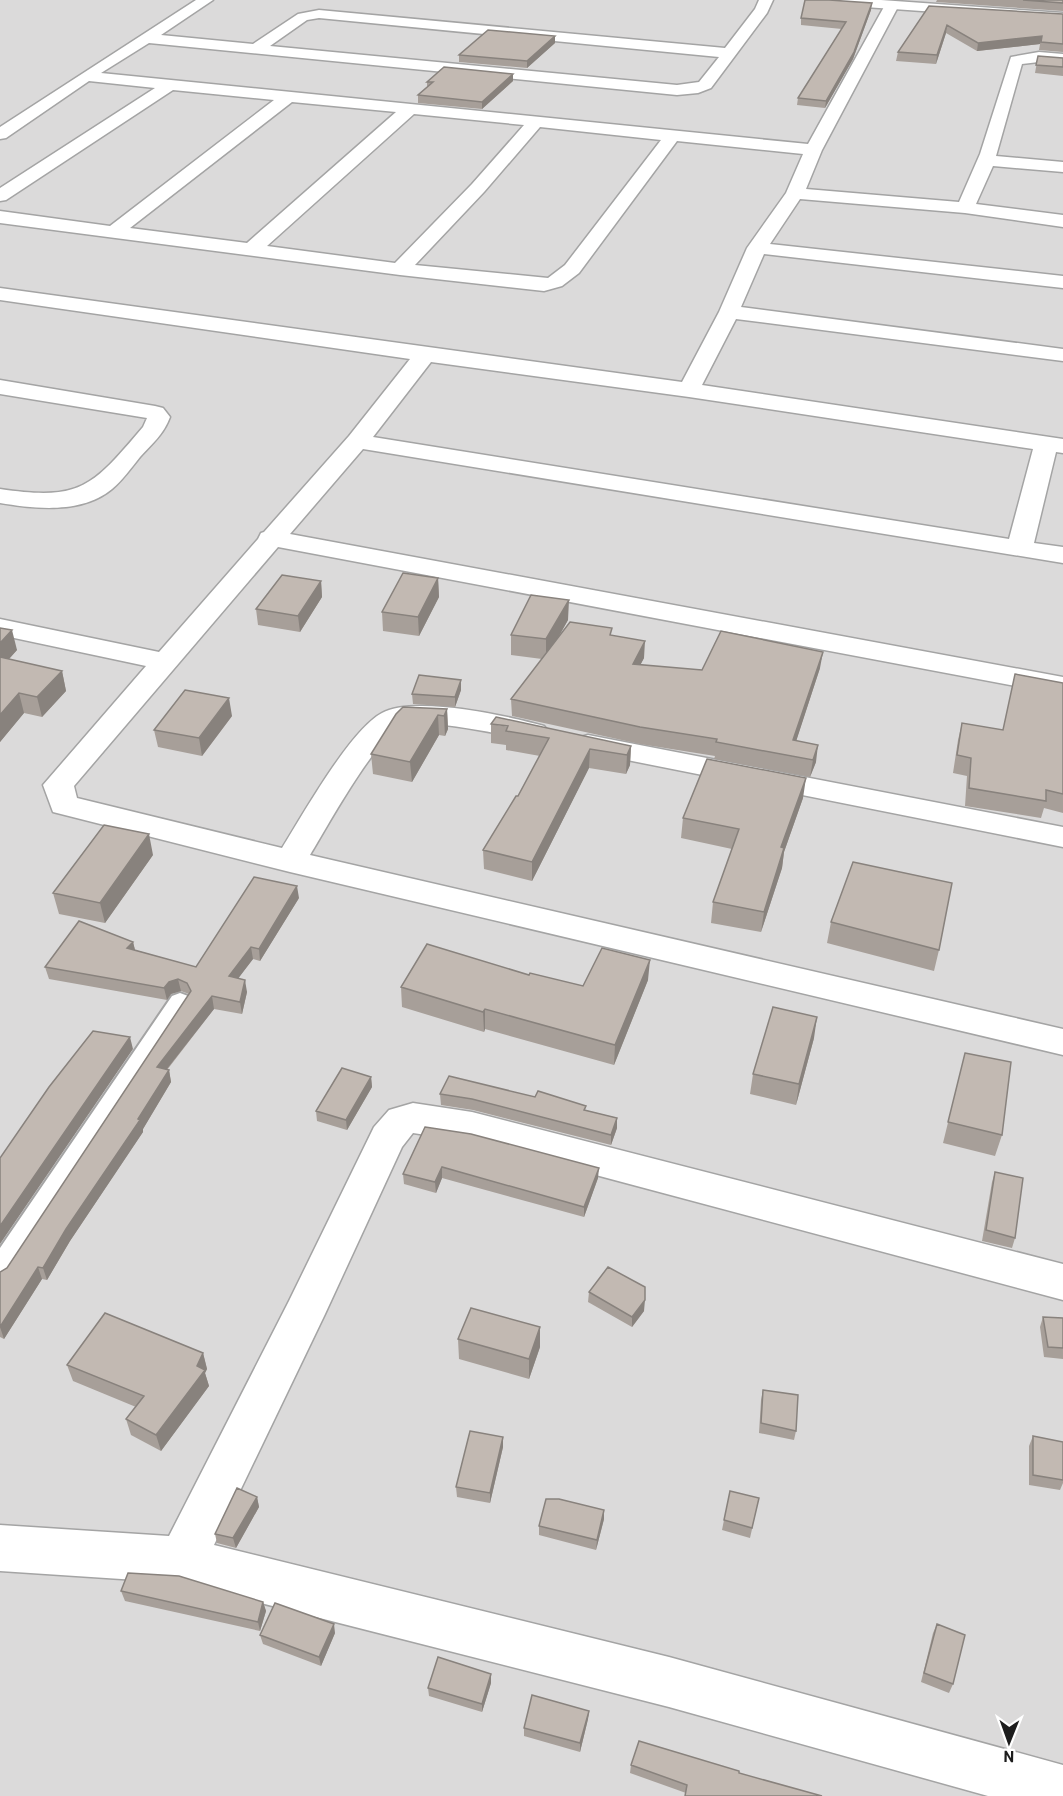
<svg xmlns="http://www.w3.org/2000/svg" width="1063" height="1796" viewBox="0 0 1063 1796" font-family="Barlow,sans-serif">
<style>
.residential{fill:#dbdada}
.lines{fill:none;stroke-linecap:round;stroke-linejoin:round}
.service-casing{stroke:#a4a4a4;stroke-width:4}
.minor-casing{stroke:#a4a4a4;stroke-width:3}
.tertiary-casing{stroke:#a4a4a4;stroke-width:3}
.service{fill:#fff;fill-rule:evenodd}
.minor{fill:#fff;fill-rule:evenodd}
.tertiary{fill:#fff;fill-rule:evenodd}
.wall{fill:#a79f99}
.shaded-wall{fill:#88827d}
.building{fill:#c2b9b2;stroke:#88827d;stroke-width:1.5}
</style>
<rect width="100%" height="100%" fill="#eeeae3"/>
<path class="residential" d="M0,0H1063V1796H0Z"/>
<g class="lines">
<defs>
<path id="service" d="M180,993L188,996L192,1002L188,1008L10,1279L0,1283V1248L172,996Z"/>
<path id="minor" d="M196,0H213L161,35L253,44L298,14L319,10L725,48L755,9L759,0H773L767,13L711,88L698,93L677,95L149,43L101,73L808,144L885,5L887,2H897L899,5L822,150L806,189L959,202L980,154L1011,57L1039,52L1063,54V64L1039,62L1022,64L996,156L1063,162V172L993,166L976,204L1063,215V227L965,213L800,199L770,244L1063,276V288L764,254L741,307L1063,349V361L736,319L702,385L1063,439V453L1056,452L1034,543L1063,547V563L363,449L290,534L1063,677V695L278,547L74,786L77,798L282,848C302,816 350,730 382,713C415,695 508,716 544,726L549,732L544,738L534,741C510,736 422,717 403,725C376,737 327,827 310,855L1063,1029V1055L290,872L53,812L43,785L146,666L0,635V619L159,652L258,539L261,533L264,532L349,436L410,359L0,300V288L682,382L719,312L747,248L786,193L803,154L677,141L579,273L562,286L544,291L400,275L0,223V211L110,226L274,100L173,90L6,200L0,201V188L155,88L89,81L6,138L0,139V127ZM319,18L719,57L699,82L677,85L270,46L307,20ZM292,102L396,112L247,243L130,228ZM414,114L524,125L472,184L395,263L267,246ZM540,127L661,140L565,265L548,278L415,265L484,192ZM431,362L689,397L1033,449L1009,539L373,437Z
M0,380L155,406L163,408L170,417C164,434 151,445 140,457C131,468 123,480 112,489C82,514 36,509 0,503V489C81,501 92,487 143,427L147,418L0,394Z
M588,735L1063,827V847L577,750L573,744L577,738Z
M413,1103L472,1112L1063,1264V1300L472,1142L413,1133L402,1147L325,1314L214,1545L669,1657L1063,1765V1796H988L669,1707L182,1583L0,1571V1525L169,1536L289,1301L374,1127L389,1110Z"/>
<path id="tertiary" d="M815,0H881L1063,13V21L822,4Z"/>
</defs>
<use href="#service" class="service-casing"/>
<use href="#minor" class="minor-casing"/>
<use href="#tertiary" class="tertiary-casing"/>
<use href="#service" class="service"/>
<use href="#minor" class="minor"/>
<use href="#tertiary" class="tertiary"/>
</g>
<path class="wall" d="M937,0H1063V11L936,2Z
M929,6L1063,15V52L1039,50L1040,44L977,51L946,33L936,64L896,61L898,52Z
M871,10L853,59L825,108L797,105L798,98L842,29L801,25V18Z
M555,43L527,68L459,62V55Z
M1038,56L1063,58V76L1035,73Z
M513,81L482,109L418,103V95L427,87V82Z
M438,578L439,597L419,636L383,631L382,612Z
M321,581L322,597L300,632L258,625L256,609Z
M568,620L559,636L612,635L644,658L640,665L702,670L820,668L796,741L816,762L810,777L714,759L715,756L640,744L512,716L511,699L542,659L511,655V635Z
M0,628L17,650L9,659L62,671L66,691L42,717L24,713L0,742Z
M1015,674L1063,683V813L1044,808L1041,818L965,806L967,776L953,773L958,740L962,723L1003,730Z
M461,690L455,707L413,704L412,694Z
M447,709L448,729L445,736L439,735L412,782L373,774L371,754Z
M232,716L202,756L158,747L154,730Z
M491,724L631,746L630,765L626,774L589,768L532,881L484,869L483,850L518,796L540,756L506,750V745L491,743Z
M803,798L784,852L782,868L761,932L711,923L713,902L732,849L681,838L683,818Z
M153,855L105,923L59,914L53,893Z
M299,898L260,961L253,959L238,978L247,992L242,1014L214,1009L167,1070H169L171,1082L143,1129V1132L70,1241L47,1280L42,1279L4,1339L0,1337V1272L7,1268L189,994L181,991L171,994L167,1000L49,979L45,967L133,942L135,950L196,967Z
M831,922L939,950L934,971L827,943Z
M529,975L583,986L648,980L614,1065L485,1029L484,1032L402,1007L401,987Z
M814,1038L796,1105L750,1094L753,1074Z
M965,1053L1002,1135L995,1156L943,1143Z
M371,1077L372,1087L347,1130L317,1121L316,1111Z
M440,1094L535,1097L586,1106L585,1110L617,1118V1128L611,1145L473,1110L441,1105Z
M425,1127L598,1178L584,1217L442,1178L436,1193L404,1184L403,1174Z
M995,1172L1015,1238L1012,1248L982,1241L992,1182Z
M589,1292L644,1311L632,1327L588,1302Z
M1043,1317L1063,1318V1359L1044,1357L1040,1327Z
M458,1339L540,1347L529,1379L459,1359Z
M203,1353L207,1369L205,1373L209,1386L161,1451L131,1435L126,1419L136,1407L73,1381L67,1365Z
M763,1390L796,1431L794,1440L759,1433L761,1400Z
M1033,1436L1063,1442V1483L1060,1490L1029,1485V1446Z
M503,1437V1447L490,1503L457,1497L456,1487Z
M257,1497L259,1507L236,1548L217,1543L215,1534Z
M759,1498L750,1538L722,1530L724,1520Z
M604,1510V1519L596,1550L539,1535V1526Z
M121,1591L263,1602L266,1611L260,1631L125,1601Z
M937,1624L953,1684L949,1693L921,1682L933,1633Z
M335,1633L321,1666L263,1644L260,1635Z
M491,1683L482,1712L429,1696L428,1688Z
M589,1711L588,1719L580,1752L524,1736V1728Z
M631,1765L739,1773L686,1793L630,1773Z"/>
<path class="shaded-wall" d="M872,3L871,10L853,59L825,108L826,101Z
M947,25L946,33L936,64L937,55Z
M555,36V43L527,68V61Z
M1042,36L1040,44L977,51L978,43Z
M513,74V81L482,109V102Z
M438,578L439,597L419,636L418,617Z
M321,581L322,597L300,632L298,616Z
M569,600L568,620L546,659V639Z
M12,630L17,650L0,669V643Z
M645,641L644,658L632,681L633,664Z
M823,652L820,668L791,757L793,740Z
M62,671L66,691L42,717L37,697Z
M461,680V690L455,707V697Z
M19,693L24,713L0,742V715Z
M229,698L232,716L202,756L199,738Z
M447,709L448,729L445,736L444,716Z
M438,715L439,735L412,782L410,762Z
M818,745L816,762L810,777L813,760Z
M631,746L630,765L626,774L627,755Z
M590,749L589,768L532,881V862Z
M806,778L803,798L784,852L782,868L761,932L764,912L781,847Z
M149,834L153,855L105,923L100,903Z
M297,886L299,898L260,961L259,949Z
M133,942L136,954L127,948Z
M251,947L253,959L231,988L229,976Z
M650,960L648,980L614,1065L615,1045Z
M178,979L181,991L171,994L167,1000L164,988L169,982Z
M245,980L247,992L242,1014L240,1002Z
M212,996L214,1009L159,1079L157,1067Z
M485,1009V1029L484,1032L483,1012Z
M817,1017L814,1038L796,1105L799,1084Z
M130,1037L133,1049L0,1244V1226Z
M169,1070L171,1082L143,1129V1132L70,1241L47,1280L43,1268L66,1229L138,1119Z
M371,1077L372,1087L347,1130L346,1120Z
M617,1118V1128L611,1145V1135Z
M442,1167V1178L436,1193L435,1182Z
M599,1168L598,1178L584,1217V1207Z
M38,1267L42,1279L4,1339L0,1327Z
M645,1300L644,1311L632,1327V1317Z
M540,1327V1347L529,1379V1359Z
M203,1353L207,1369L205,1373L209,1386L161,1451L156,1435Z
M503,1437V1447L490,1503V1493Z
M257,1497L259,1507L236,1548L233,1538Z
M604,1510V1519L596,1550L597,1540Z
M263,1602L266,1611L260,1631L258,1622Z
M334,1624L335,1633L321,1666L319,1657Z
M491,1674V1683L482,1712V1704Z
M589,1711L588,1719L580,1752V1743Z"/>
<path class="building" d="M805,0H829L872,3L854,52L826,101L798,98L846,22L801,18Z
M1023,0H1063V3Z
M929,6L1063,14V44L1041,42L1042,36L978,43L947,25L937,55L898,52Z
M488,30L555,36L527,61L459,55Z
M1038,56L1063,58V67L1036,65Z
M444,67L513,74L482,102L418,95L433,82H427Z
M403,573L438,578L418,617L382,612Z
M282,575L321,581L298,616L256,609Z
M531,595L569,600L546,639L511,635Z
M570,622L612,628L610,635L645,641L633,664L702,670L721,631L823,652L793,740L818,745L813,760L716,742L717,739L640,727L511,699Z
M0,628L12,630L0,643Z
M0,657L62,671L37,697L19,693L0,715Z
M1015,674L1063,683V794L1046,790V801L969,788L971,758L957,755L962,723L1003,730Z
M419,675L461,680L455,697L412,694Z
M185,690L229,698L199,738L154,730Z
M403,707L447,709L444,716L438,715L410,762L371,754L396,714Z
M496,717L631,746L627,755L590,749L532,862L483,850L516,796H518L549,738L506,731L508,726L491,724Z
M707,759L806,778L781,847L784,848L764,912L713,902L739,829L683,818Z
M104,825L149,834L100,903L53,893Z
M853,862L952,883L939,950L831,922Z
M254,877L297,886L259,949L251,947L229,976L245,980L240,1002L212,996L157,1067L169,1070L138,1119L140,1120L66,1229L43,1268L38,1267L0,1327V1272L7,1268L191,991L187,983L178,979L169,982L164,988L45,967L79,921L133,942L127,948L196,967Z
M427,944L529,975L530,973L583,986L602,948L650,960L615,1045L485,1009L483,1012L401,987Z
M773,1007L817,1017L799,1084L753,1074Z
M93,1031L130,1037L0,1226V1158L49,1087Z
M965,1053L1011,1062L1002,1135L948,1122Z
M342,1068L371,1077L346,1120L316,1111Z
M449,1076L535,1097L538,1091L586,1106L584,1110L617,1118L611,1135L472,1099L440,1094Z
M425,1127L471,1134L599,1168L584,1207L442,1167L435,1182L403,1174Z
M995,1172L1023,1178L1015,1238L986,1230Z
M608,1267L645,1287V1300L632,1317L589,1292Z
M471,1308L540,1327L529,1359L458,1339Z
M105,1313L203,1353L197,1366L205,1370L156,1435L126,1419L144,1396L67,1365Z
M1043,1317L1063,1318V1348L1048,1347Z
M763,1390L798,1395L796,1431L761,1423Z
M470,1431L503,1437L490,1493L456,1487Z
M1033,1436L1063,1442V1480L1033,1475Z
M237,1488L257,1497L233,1538L215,1534Z
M730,1491L759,1498L752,1528L724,1520Z
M546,1499H559L604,1510L597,1540L539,1526Z
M128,1573L179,1576L263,1602L258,1622L121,1591Z
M275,1603L334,1624L319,1657L260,1635Z
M937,1624L965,1635L953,1684L924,1673Z
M438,1657L491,1674L482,1704L428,1688Z
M532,1695L589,1711L580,1743L524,1728Z
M639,1741L739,1771V1773L822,1796H685L687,1785L631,1765Z"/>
<g transform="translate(1009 1742) rotate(181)" stroke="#ffffff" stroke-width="4.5" paint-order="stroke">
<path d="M0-4.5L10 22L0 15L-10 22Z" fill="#1d1d1d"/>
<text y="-9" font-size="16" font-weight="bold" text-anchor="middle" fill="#1d1d1d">N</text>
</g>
</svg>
